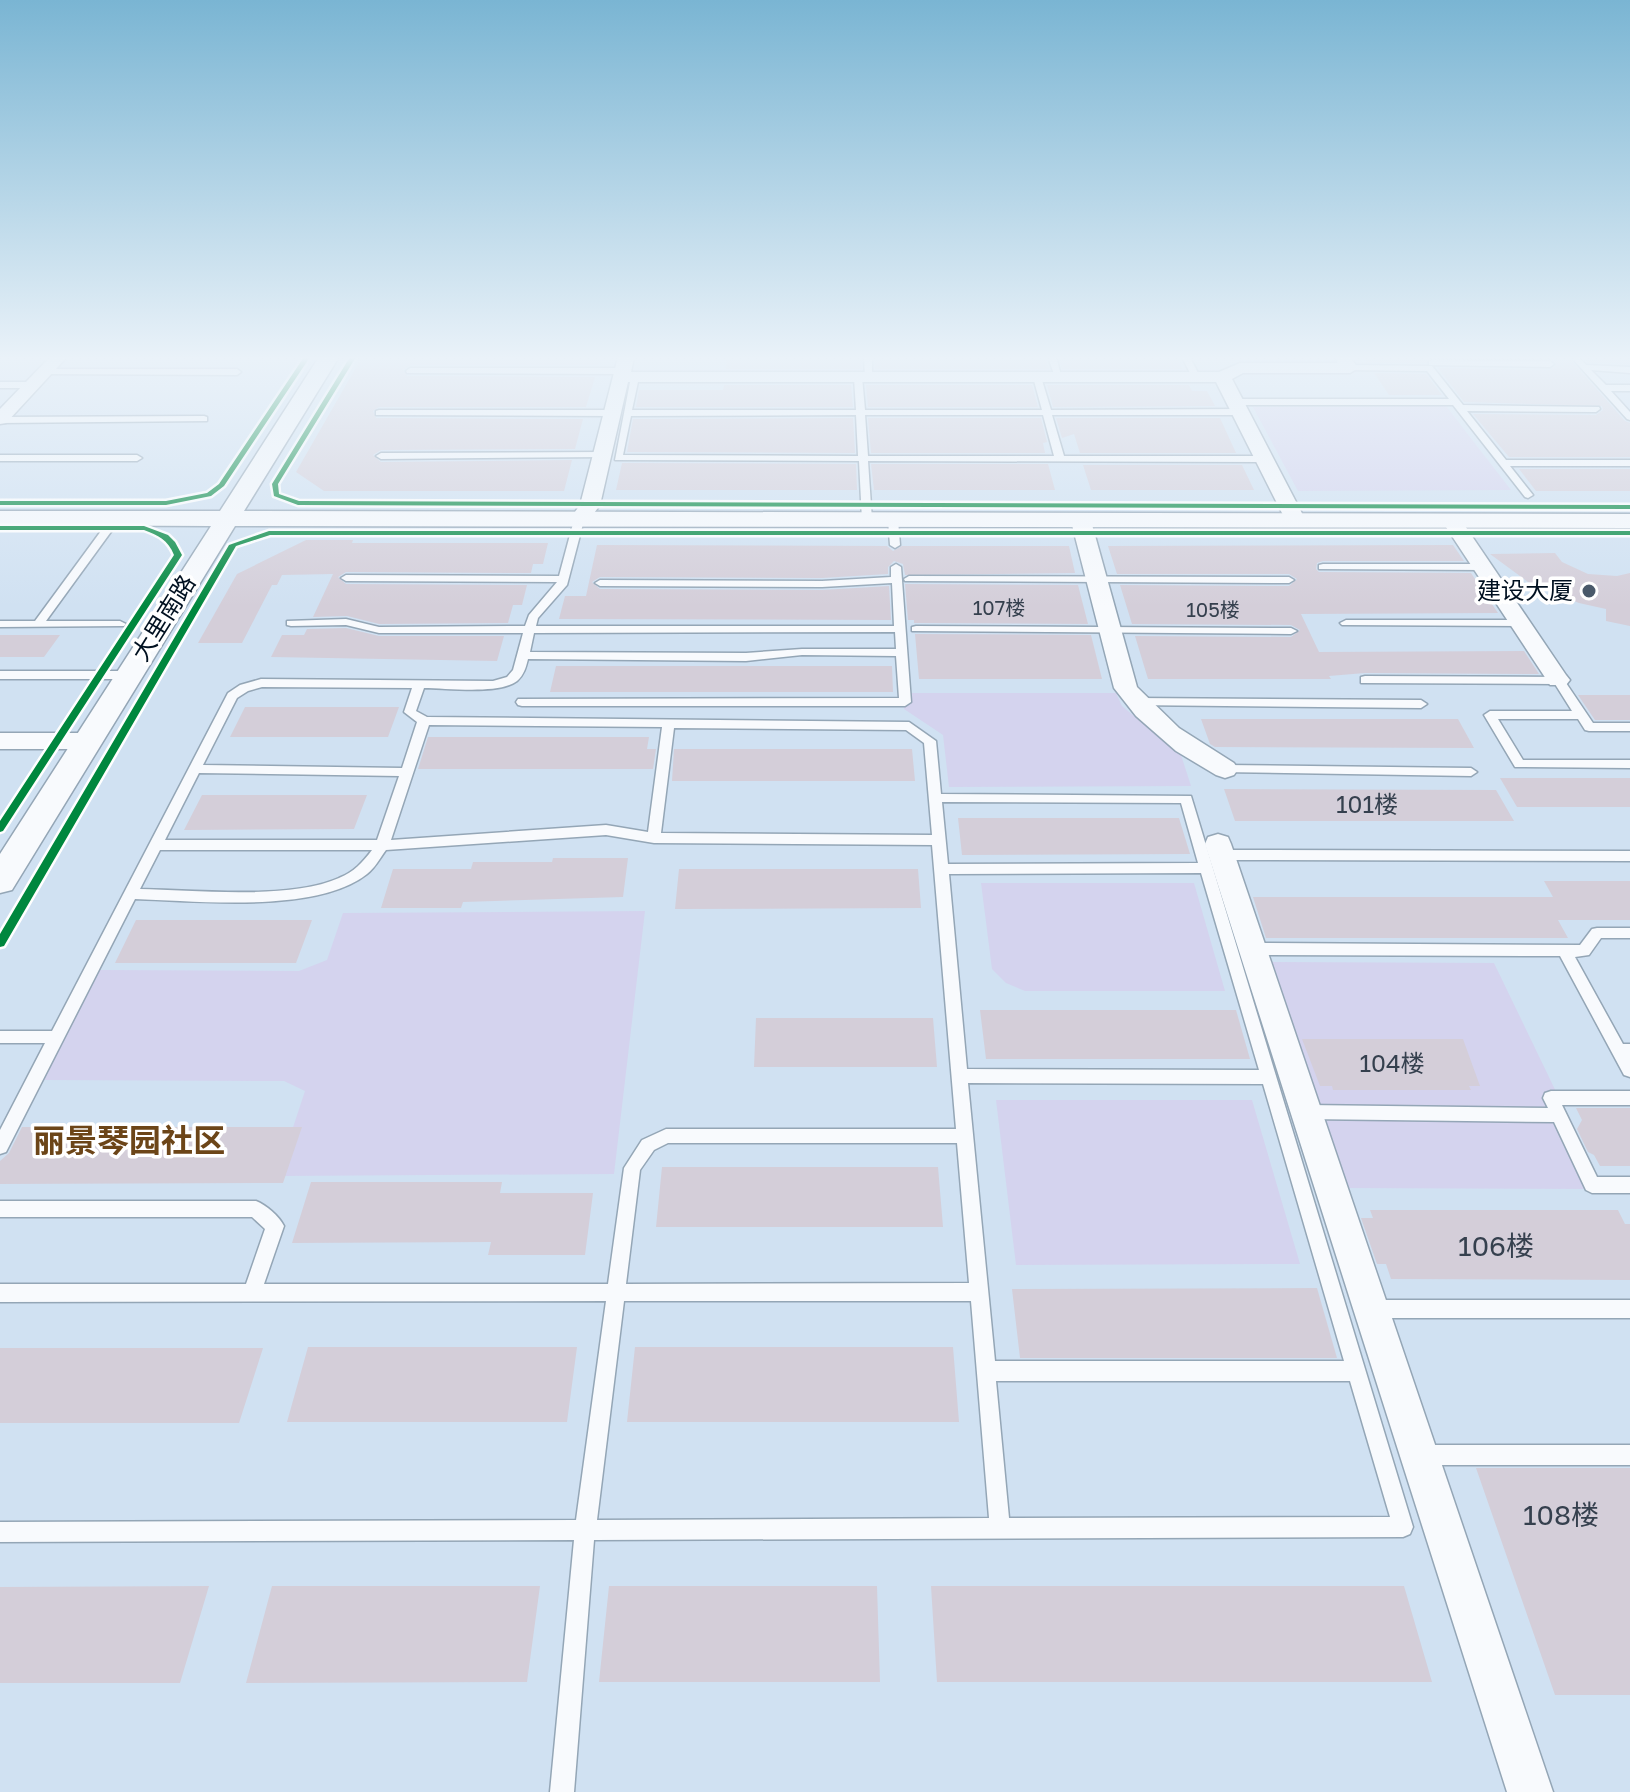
<svg xmlns="http://www.w3.org/2000/svg" width="1630" height="1792" viewBox="0 0 1630 1792" font-family="'Golos Text','Noto Sans SC',sans-serif">
<style>
.green{fill:#d4d3ee}
.building{fill:#d4ced9}
.lines{fill:none;stroke-linecap:round;stroke-linejoin:round}
.service-casing{stroke:#94a6b6;stroke-width:3}
.minor-casing{stroke:#94a6b6;stroke-width:3}
.tertiary-casing{stroke:#94a6b6;stroke-width:3}
.service{fill:#f8fafd;fill-rule:evenodd}
.minor{fill:#f8fafd;fill-rule:evenodd}
.tertiary{fill:#f8fafd;fill-rule:evenodd}
.cycleway-casing{stroke:#fff;stroke-width:5}
.cycleway{fill:#00873e;fill-rule:evenodd}
.poi-dot{fill:#49596a;stroke:#fff;stroke-width:3}
.labels{text-anchor:middle;stroke-width:7;stroke-linejoin:round;paint-order:stroke}
.far-number-label{font-size:20px;fill:#35404e}
.far-poi-label{font-size:24px;fill:#001020;stroke:#fff;text-anchor:end}
.far-street-label{font-size:24px;fill:#001020;stroke:#fff}
.number-label{font-size:24px;fill:#35404e}
.near-number-label{font-size:28px;fill:#35404e}
.quarter-label{font-size:32px;font-weight:bold;fill:#6c4518;stroke:#fff}
</style>
<rect width="100%" height="100%" fill="#d0e1f2"/>
<path class="green" d="M1446,406L1511,490L1298,491L1253,407Z
M903,693H1116L1122,706L1181,755L1191,786L949,787L943,735L904,709Z
M981,883H1194L1225,991H1025L1006,983L992,969Z
M645,911L614,1174L277,1176L305,1091L284,1081L43,1080L100,970L299,971L327,960L343,913Z
M1271,962L1494,963L1603,1189L1344,1188Z
M996,1100H1252L1300,1264L1016,1265Z"/>
<path class="building" d="M362,357H601L599,365H410L403,370L407,376L595,377L586,407H379L373,411L376,418L583,419L575,449L381,450L373,455L381,462L572,460L564,491H324L296,472Z
M727,357H861L862,369H726Z
M875,357H1039L1045,358L1049,369H875Z
M1362,357H1568L1625,421L1630,423V457H1509L1473,414L1596,415L1603,410L1602,406L1464,402L1438,368L1550,370L1557,364L1552,359L1432,357L1426,363L1366,362Z
M1583,357H1630V364L1587,362Z
M1059,358H1177L1182,369H1062Z
M1374,373L1426,374L1442,395H1389Z
M724,385H851L853,407H636L639,390H723Z
M866,385H1032L1038,407H868Z
M1047,385H1189L1192,391H1207L1215,406L1053,407Z
M853,418L855,453L627,452L633,419Z
M868,418H1041L1047,442L1043,443L1045,453H871Z
M1056,418H1220L1236,453H1080L1074,434L1062,438Z
M622,463L856,464L857,490H616Z
M871,464H1048L1055,490H874Z
M1083,465H1242L1254,490H1091Z
M1519,469H1630V491H1536Z
M306,540H353L352,543H548L543,564H533L531,573L346,572L338,577L346,584L527,585L522,605H513L508,623L379,624L347,616L313,617L333,574L282,575L277,585H272L242,643H198L237,574Z
M597,545L887,546L893,551L902,546H1069L1075,573L905,575L903,564L894,561L888,567V574L822,578L600,577L592,582L600,589L822,590L889,586L891,620L559,619L565,596H586Z
M1453,545L1464,561H1323L1317,563L1316,569L1319,572L1471,573L1498,613L1301,614L1319,652L1524,651L1539,674L1365,673L1329,676L1331,679H1148L1135,636L1291,637L1300,630L1291,625L1132,624L1120,585L1289,586L1297,579L1289,574H1117L1108,546Z
M1555,553L1562,562L1588,574L1617,576L1630,573V626L1606,621V609L1579,603L1528,582L1490,554Z
M905,584L1078,585L1088,624L914,623V620H908Z
M346,628L379,636H504L497,661L271,657L282,635H304L307,629Z
M915,634L1091,635L1102,679H919Z
M0,635H60L44,657H0Z
M556,666H892L893,692H550Z
M1578,695H1630V720H1595Z
M245,707H399L388,737H230Z
M1201,719H1458L1474,748L1215,747L1210,744Z
M428,737H649L647,749H656L653,769H418Z
M674,749H912L915,781H672Z
M1500,778H1630V807H1517Z
M1224,789L1496,790L1514,821H1235Z
M202,795H367L354,829L184,830Z
M958,818H1179L1190,854L962,855Z
M553,858H628L623,897L463,902L461,908H381L393,869H471L473,862H552Z
M679,869H918L921,908L675,909Z
M1544,881H1630V920H1558L1568,938H1266L1253,897H1553Z
M136,920H312L296,963H115Z
M980,1010H1236L1250,1059H986Z
M756,1018H933L937,1067H754Z
M1302,1039H1463L1480,1086H1469L1471,1090H1333L1332,1086H1320Z
M1576,1108H1630V1166H1600L1594,1155L1588,1152L1577,1129L1582,1120Z
M22,1127H302L283,1183L0,1184V1161L9,1153Z
M662,1167H938L943,1227H656Z
M311,1182H502L500,1193H593L585,1255H488L491,1242L292,1243Z
M1370,1210H1618L1625,1224H1630V1280L1391,1279L1386,1264H1377L1361,1218H1373Z
M1317,1288L1337,1358H1020L1012,1289Z
M308,1347H577L567,1422H287Z
M635,1347H953L959,1422H627Z
M0,1348H263L239,1423H0Z
M1476,1468H1630V1695H1555Z
M209,1586L180,1683H0V1587Z
M272,1586H540L527,1682L246,1683Z
M609,1586H877L880,1682H599Z
M931,1586H1404L1432,1682H937Z"/>
<g class="lines">
<defs>
<path id="service" d="M864,357H872V379L865,377Z
M1048,357H1056L1062,379L1055,377Z
M1182,357H1190L1200,377L1199,379H1193Z
M1571,357H1579L1586,365L1630,367V373L1591,370L1606,385H1630V391H1611L1630,412V420L1627,419Z
M1432,360L1550,361L1554,364L1550,367L1429,365V361Z
M1350,365L1432,366L1463,405L1599,407L1600,409L1596,412L1467,411L1506,460H1630V466H1510L1533,495L1528,498L1525,497L1453,405H1235L1231,402L1235,399H1449L1427,371L1347,370L1346,368Z
M410,368H623L627,371L623,374L407,373L406,371Z
M45,369H237L241,372L237,375L42,374V370Z
M635,374L639,377L632,410H856L854,377L858,374L862,377L865,410H1042L1033,377L1037,374L1041,377L1051,410L1240,409L1244,412L1240,415H1052L1064,456H1263L1268,459L1263,462L868,461L872,520L867,523L862,520L859,461L615,460L631,377ZM856,415L858,456L623,455L631,416ZM865,415H1043L1054,456H868Z
M0,382H33L37,385L33,388H0Z
M379,410H613L617,413L613,416L376,415V411Z
M204,416L207,417V421L0,423V417Z
M603,452L606,453V457L381,459L376,456L381,453Z
M0,455H137L142,458L137,461H0Z
M116,515L121,518L46,621H120L126,624L124,626L0,627V621H35L112,516Z
M579,517L584,520L567,585L538,618L536,626H894L892,583L822,587L600,586L595,583L600,580L822,581L891,577V567L896,564L901,567L911,702L905,706H522L518,705L516,702L518,699L899,698L896,656L802,655L746,661L528,659C526,667 524,675 517,681C499,695 446,688 424,688L416,711L427,717L909,722L936,741L941,794L1191,796L1413,1527L1410,1534L1403,1537L594,1540L574,1792H550L574,1540L0,1542V1522L576,1520L606,1301L0,1302V1284H246L265,1229L252,1217H0V1201H256C266,1205 279,1216 284,1226L264,1284H608L624,1168L642,1140L666,1129H956L932,845L654,843L606,835L386,850C380,858 375,868 367,874C316,914 197,901 135,899L6,1152L0,1154V1130L45,1043H0V1031H52L228,693L240,685L261,679L493,681L507,677L513,670L523,633H379L346,625L291,626L287,625V621L346,619L379,627L525,626L529,615L557,582L346,581L341,578L346,575L559,576L574,520ZM895,632L896,649H802L746,653L530,652L534,633ZM262,687L412,688L404,712L417,722L402,768L203,765L237,698L248,691ZM429,725L662,727L648,832L606,825L391,840ZM674,728L906,730L924,743L932,835L661,833ZM199,773L399,776L377,840H165ZM942,802L1181,803L1198,863L948,864ZM160,850H372C363,862 354,872 339,878C290,900 194,890 140,889ZM1201,873L1259,1070L967,1069L949,874ZM968,1083L1263,1084L1344,1361H995ZM668,1143H957L969,1283L626,1284L640,1170L654,1150ZM624,1301H971L989,1518L597,1520ZM996,1381H1350L1390,1517L1009,1518Z
M893,517L898,520L900,545L895,548L890,545L888,520Z
M1323,564H1482L1487,567L1482,570L1319,569V565Z
M909,576L1289,577L1294,580L1289,583L905,581L904,579Z
M1346,620H1520L1526,623L1520,626L1342,625L1340,623Z
M916,626L1291,628L1297,631L1291,634L912,631V627Z
M0,671H128L134,675L128,679H0Z
M1365,676L1562,677L1593,723H1630V731H1589L1585,730L1578,719H1498L1523,760H1630V768L1515,767L1484,715L1490,711H1572L1555,684L1361,683V677Z
M1135,698L1421,700L1427,704L1421,708L1131,705L1129,702L1131,699Z
M1225,765L1471,768L1477,772L1471,776L1221,772L1219,769Z
M1222,850L1630,851V861L1222,860L1215,855Z
M1597,928H1630V938H1601L1589,955L1575,957L1623,1044H1630V1077L1624,1075L1560,956L1253,955L1248,953L1246,949L1248,945L1253,943L1580,945L1592,929Z
M1551,1091H1630V1105H1562L1597,1177H1630V1193H1592L1586,1190L1554,1122L1307,1119L1301,1117L1299,1112L1301,1107L1307,1105L1548,1108L1543,1098L1545,1093Z
M1372,1300H1630V1318H1372L1366,1315L1363,1309L1366,1303Z
M1422,1445H1630V1465H1422L1415,1462L1412,1455L1415,1448Z"/>
<path id="minor" d="M50,357H67L6,423L0,424V409Z
M618,357H634L631,372H1219L1240,363H1338L1334,357H1350L1358,368L1350,373H1243L1232,379L1306,521L1296,527L1286,521L1216,382H628L600,505L586,524H572L569,520L580,505Z
M1081,515L1091,521L1137,687L1179,728L1234,763L1238,769L1234,775L1225,778L1216,775L1176,751L1136,716L1114,688L1071,521Z
M1452,515L1459,517L1566,675L1570,680L1566,685H1550L1442,521Z
M0,733H87L96,735L99,741L96,747L87,749H0Z
M1218,834L1228,837L1231,844L1553,1792H1507L1205,844L1208,837Z"/>
<path id="tertiary" d="M319,357H339L244,511L1630,514V528L235,526L12,890L0,893V854L211,526L0,525V511H220Z"/>
</defs>
<use href="#service" class="service-casing"/>
<use href="#minor" class="minor-casing"/>
<use href="#tertiary" class="tertiary-casing"/>
<use href="#service" class="service"/>
<use href="#minor" class="minor"/>
<use href="#tertiary" class="tertiary"/>
<defs>
<path id="cycleway" d="M304,357H310L224,486L211,496L166,505H0V501H166L207,493L219,484Z
M350,357H356L278,484L279,494L299,501L1630,505V509L298,505L274,496L272,484Z
M0,526H144L168,535L175,542L182,555L3,831L0,832V821L174,555C168,540 158,535 144,530H0Z
M269,531H1630V535H270L236,546L4,946L0,947V934L229,545Z"/>
</defs>
<use href="#cycleway" class="cycleway-casing"/>
<use href="#cycleway" class="cycleway"/>
</g>
<linearGradient id="sky" x2="0" y2="1"><stop stop-color="#7ab5d3"/><stop offset="0.59" stop-color="#eaf2f9"/><stop offset="1" stop-color="#eaf2f9" stop-opacity="0"/></linearGradient>
<rect width="1630" height="607" fill="url(#sky)"/>
<circle class="poi-dot" cx="1589" cy="591" r="8"/>
<g class="labels">
<g class="far-number-label">
<text x="999" y="615">107楼</text>
<text x="1213" y="617">105楼</text>
</g>
<g class="far-poi-label">
<text x="1573" y="599">建设大厦</text>
</g>
<g class="far-street-label">
<text transform="translate(164 618) rotate(-58)" y="8">大里南路</text>
</g>
<g class="number-label">
<text x="1367" y="813">101楼</text>
<text x="1392" y="1072">104楼</text>
</g>
<g class="near-number-label">
<text x="1496" y="1256">106楼</text>
<text x="1561" y="1525">108楼</text>
</g>
<g class="quarter-label">
<text x="129" y="1152">丽景琴园社区</text>
</g>
</g>
</svg>
